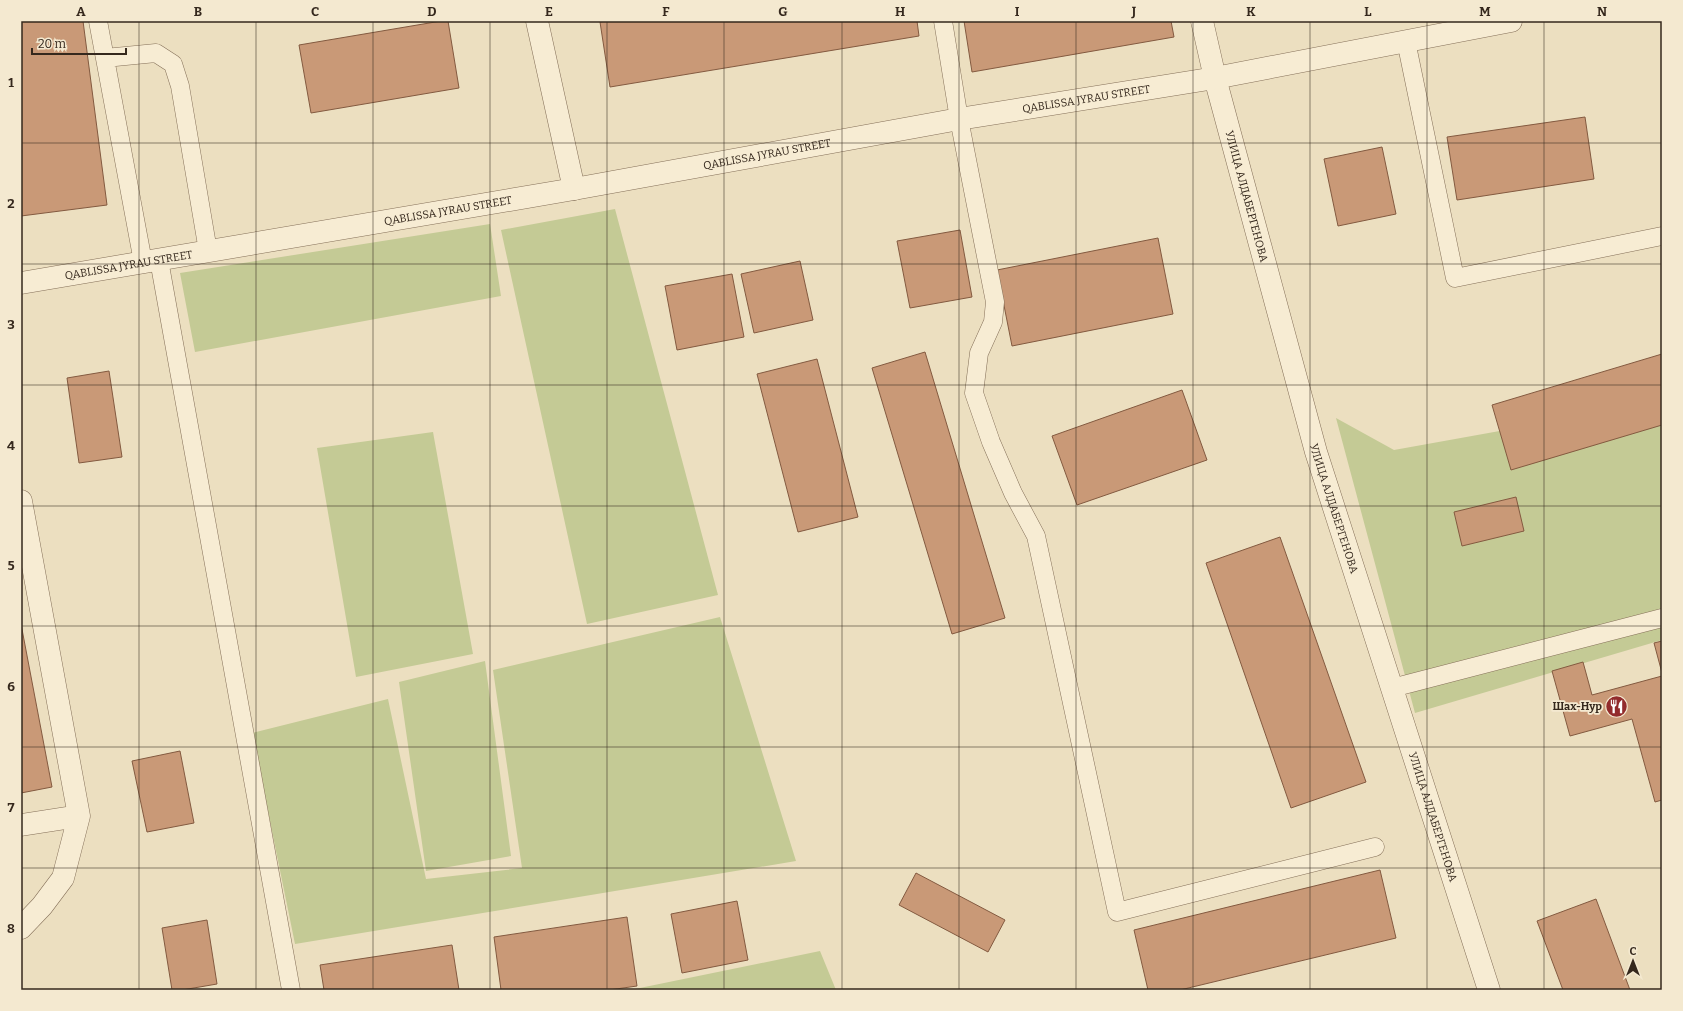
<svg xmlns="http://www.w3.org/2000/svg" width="1683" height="1011" viewBox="0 0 1683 1011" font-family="Bitter,serif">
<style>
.green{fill:#c4ca95}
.building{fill:#c99977;stroke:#835a40}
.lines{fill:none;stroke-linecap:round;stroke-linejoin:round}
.service-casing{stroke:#857059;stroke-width:19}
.minor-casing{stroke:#857059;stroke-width:23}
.tertiary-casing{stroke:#857059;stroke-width:23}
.service{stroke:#f7ecd3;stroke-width:18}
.minor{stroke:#f7ecd3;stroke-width:22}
.tertiary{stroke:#f7ecd3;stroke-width:22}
.grid{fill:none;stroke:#35281d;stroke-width:1;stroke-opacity:0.55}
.labels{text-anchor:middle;stroke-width:3.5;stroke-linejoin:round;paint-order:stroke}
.street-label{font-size:11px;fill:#35281d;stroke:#f4e9d0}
.poi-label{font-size:11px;font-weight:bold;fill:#35281d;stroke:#f4e9d0;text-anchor:end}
.neatline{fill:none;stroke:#35281d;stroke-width:1.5}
.grid-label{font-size:13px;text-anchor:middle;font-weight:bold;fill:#35281d}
</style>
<rect width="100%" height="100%" fill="#ecdfc0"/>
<path class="green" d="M615,209L718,595L587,624L501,230Z
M490,224L501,296L195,352L180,273Z
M1662,402V640L1415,713L1336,418L1394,450Z
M433,432L473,654L356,677L317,448Z
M720,617L796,861L295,944L252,733L388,699L426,879L522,868L493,670Z
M485,661L511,856L426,871L399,682Z
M820,951L836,990H630Z"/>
<path class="building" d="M21,21H83L107,205L21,216Z
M441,21H448L459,88L311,113L299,45Z
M606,21H917L919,36L610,87L600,22Z
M964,21H1171L1174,37L972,72Z
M1585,117L1594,179L1457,200L1447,137Z
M1382,147L1396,214L1338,226L1324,159Z
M960,230L972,297L910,308L897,241Z
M1158,238L1173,314L1012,346L997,270Z
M800,261L813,320L754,333L741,274Z
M732,274L744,337L677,350L665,286Z
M925,352L1005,618L952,634L872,368Z
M1662,354V425L1511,470L1492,405Z
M817,359L858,517L798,532L757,374Z
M109,371L122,457L79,463L67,378Z
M1182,390L1207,460L1077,505L1052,436Z
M1516,497L1524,531L1462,546L1454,512Z
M1280,537L1366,782L1291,808L1206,563Z
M21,624L52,787L21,793Z
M1662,641V673L1654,643Z
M1583,662L1592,695L1662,676V800L1655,802L1632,719L1570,736L1552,671Z
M180,751L194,823L147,832L132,761Z
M1380,870L1396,938L1180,990H1148L1134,930Z
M916,873L1005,920L988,952L899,905Z
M1596,899L1630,990H1563L1537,921Z
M737,901L748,960L682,973L671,914Z
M627,917L637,986L609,990H501L494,937Z
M207,920L217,984L182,990H172L162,928Z
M452,945L459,990H324L320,965Z"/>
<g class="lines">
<defs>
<path id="service" d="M98,21L143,262
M943,21L959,119L995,302L993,322L979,353L974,393L991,442L1013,493L1036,536L1117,912L1375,847
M1406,41L1455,278L1662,236
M105,58L156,53L173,64L180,86L208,251
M159,260L291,990
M1392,688L1662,618"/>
<path id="minor" d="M537,21L574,189
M21,501L79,816L63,878L42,906L21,928
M21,825L79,816"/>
<g id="tertiary">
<path id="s1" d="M1202,21L1215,78L1316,452L1489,990"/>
<path id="s2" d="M21,283L574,189L959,119L1215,78L1511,21"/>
</g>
</defs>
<use href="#service" class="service-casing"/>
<use href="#minor" class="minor-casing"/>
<use href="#tertiary" class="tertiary-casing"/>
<use href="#service" class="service"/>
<use href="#minor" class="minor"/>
<use href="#tertiary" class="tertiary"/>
</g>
<path class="grid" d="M139,21V990M256,21V990M373,21V990M490,21V990M607,21V990M724,21V990M842,21V990M959,21V990M1076,21V990M1193,21V990M1310,21V990M1427,21V990M1544,21V990M21,143H1662M21,264H1662M21,385H1662M21,506H1662M21,626H1662M21,747H1662M21,868H1662"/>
<defs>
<symbol id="restaurant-disc" viewBox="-11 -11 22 22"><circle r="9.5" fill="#922b2c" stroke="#f4e9d0"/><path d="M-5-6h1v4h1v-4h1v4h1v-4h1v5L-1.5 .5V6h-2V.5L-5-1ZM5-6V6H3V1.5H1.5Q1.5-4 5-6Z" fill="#fff"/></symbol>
</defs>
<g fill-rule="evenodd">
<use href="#restaurant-disc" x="1604" y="694" width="25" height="25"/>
</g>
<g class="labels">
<g class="street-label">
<text dy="4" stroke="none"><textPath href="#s2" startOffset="1081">QABLISSA JYRAU STREET</textPath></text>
<text dy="4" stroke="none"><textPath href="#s2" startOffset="757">QABLISSA JYRAU STREET</textPath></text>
<text dy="4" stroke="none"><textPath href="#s1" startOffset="181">УЛИЦА АЛДАБЕРГЕНОВА</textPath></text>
<text dy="4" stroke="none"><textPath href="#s2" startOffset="433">QABLISSA JYRAU STREET</textPath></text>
<text dy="4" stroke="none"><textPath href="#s2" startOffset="109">QABLISSA JYRAU STREET</textPath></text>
<text dy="4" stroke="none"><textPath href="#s1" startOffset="505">УЛИЦА АЛДАБЕРГЕНОВА</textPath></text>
<text dy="4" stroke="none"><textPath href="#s1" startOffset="829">УЛИЦА АЛДАБЕРГЕНОВА</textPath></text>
</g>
<g class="poi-label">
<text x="1602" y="710">Шах-Нур</text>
</g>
</g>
<rect width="1683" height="1011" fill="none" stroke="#f4e9d0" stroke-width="44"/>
<g transform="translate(1633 961)" stroke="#f4e9d0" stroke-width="3" paint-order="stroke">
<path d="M0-3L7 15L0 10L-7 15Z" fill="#35281d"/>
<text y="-6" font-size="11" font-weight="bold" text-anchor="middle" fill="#35281d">С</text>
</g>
<path d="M32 48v6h94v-6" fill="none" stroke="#35281d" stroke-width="2"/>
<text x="38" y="48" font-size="12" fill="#35281d" stroke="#f4e9d0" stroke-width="3" paint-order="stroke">20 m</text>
<rect x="22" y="22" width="1639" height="967" class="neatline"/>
<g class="grid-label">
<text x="81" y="16">A</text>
<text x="198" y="16">B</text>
<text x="315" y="16">C</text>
<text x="432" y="16">D</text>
<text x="549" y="16">E</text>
<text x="666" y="16">F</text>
<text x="783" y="16">G</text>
<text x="900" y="16">H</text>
<text x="1017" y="16">I</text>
<text x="1134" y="16">J</text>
<text x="1251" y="16">K</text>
<text x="1368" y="16">L</text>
<text x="1485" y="16">M</text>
<text x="1602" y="16">N</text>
<text x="11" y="87">1</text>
<text x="11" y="208">2</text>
<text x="11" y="329">3</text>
<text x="11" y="450">4</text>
<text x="11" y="570">5</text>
<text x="11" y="691">6</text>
<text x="11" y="812">7</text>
<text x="11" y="933">8</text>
</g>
</svg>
